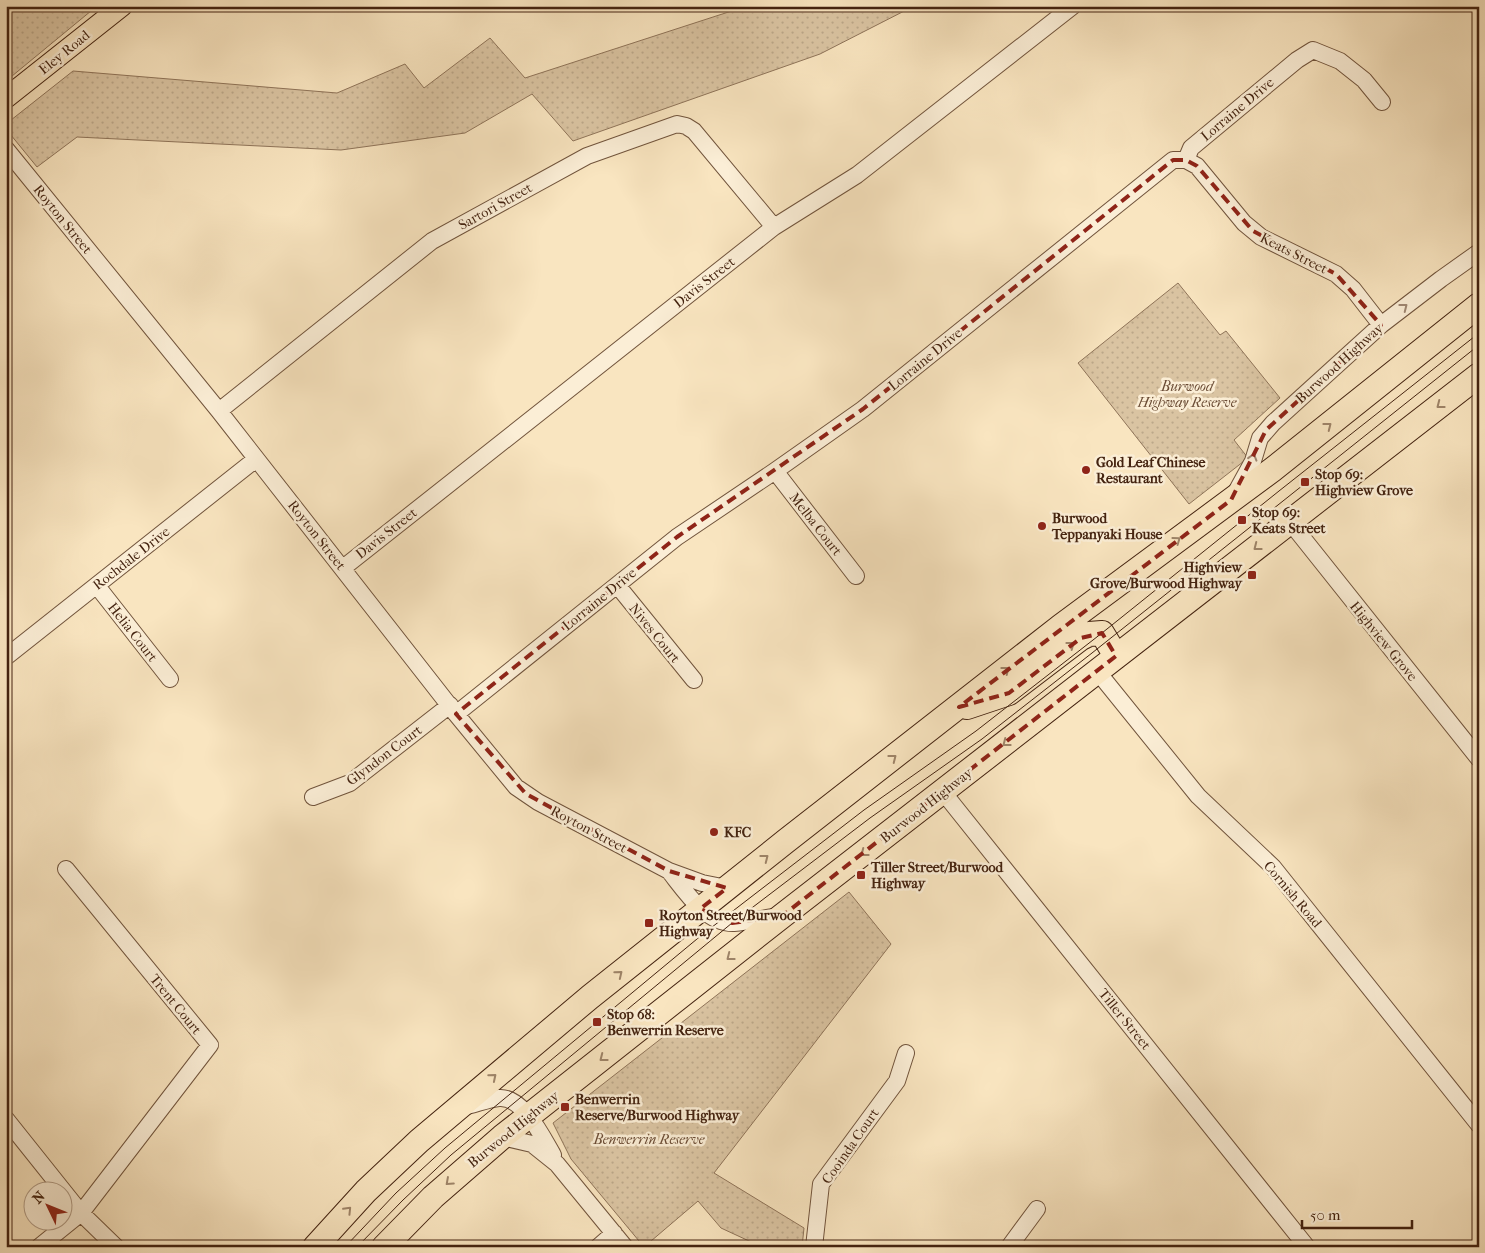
<svg xmlns="http://www.w3.org/2000/svg" width="1485" height="1253" viewBox="0 0 1485 1253" font-family="'IM FELL French Canon',serif">
<style>
.park{fill:url(#park-dots);stroke:#8f7459}
.lines{fill:none;stroke-linecap:round;stroke-linejoin:round}
.minor-casing{stroke:#71543c;stroke-width:18}
.major-casing{stroke:#442310;stroke-width:22}
.highway-casing{stroke:#442310;stroke-width:26}
.minor{stroke:#fbeed6;stroke-width:16}
.major{stroke:#f9e5c0;stroke-width:20}
.highway{stroke:#f9e5c0;stroke-width:24}
.tram{stroke:#442310;stroke-width:1}
.oneway{stroke:#a08873}
.oneway2{stroke:#9e8468}
.marked{fill:none;stroke:#8f2418;stroke-width:4;stroke-dasharray:10 6;stroke-linejoin:round}
.poi-dot{fill:#8f2418;stroke:#fbeed6;stroke-width:2}
.labels{text-anchor:middle;stroke-width:5;stroke-linejoin:round;paint-order:stroke}
.street-label{font-size:14px;fill:#442310;stroke:#fbeed6}
.park-label{font-size:14px;font-style:italic;fill:#6a4b34;stroke:#fbeed6}
.poi-label{font-size:14px;font-weight:bold;fill:#442310;stroke:#fbeed6;text-anchor:start}
</style>
<defs>
<pattern id="park-dots" width="8" height="8" patternUnits="userSpaceOnUse" patternTransform="scale(1.25)"><rect width="8" height="8" fill="#dac4a2"/><path d="M2 2h.1M6 6h.1" fill="none" stroke="#bca88a" stroke-width="1.8" stroke-linecap="round"/></pattern>
</defs>
<rect width="100%" height="100%" fill="#f9e5c0"/>
<filter id="stains"><feTurbulence type="fractalNoise" baseFrequency=".004" numOctaves="4"/><feColorMatrix values="0 0 0 0 .2 0 0 0 0 .09 0 0 0 0 .02 0 0 0 .5 -.17"/></filter>
<radialGradient id="worn" r=".72"><stop offset=".6" stop-color="#630" stop-opacity="0"/><stop offset="1" stop-color="#630" stop-opacity=".3"/></radialGradient>
<path class="park" d="M6,6H97L6,81Z
M747,6H914L820,54L573,141L532,94L465,133L341,150L77,137L37,167L6,129V124L73,71L337,93L405,64L424,88L490,38L525,78Z
M1178,283L1220,335L1226,331L1280,398L1234,440L1248,458L1189,504L1078,363Z
M849,892L891,944L714,1173L804,1228L802,1247H762L721,1228L698,1201L644,1247L571,1159L553,1123Z"/>
<g class="lines">
<defs>
<path id="minor" d="M6,149L219,411L456,714L516,787L538,802L669,871L702,883L727,888
M1186,160L1197,166L1244,223L1261,237L1336,274L1353,289L1381,325
M219,411L432,241L587,156L677,124L686,126L694,131L774,227
M775,471L856,576
M1236,492L1253,461L1260,438L1273,423L1381,325L1441,279L1479,252
M1290,522L1479,759
M343,568L774,227L857,175L1073,6
M617,585L694,680
M97,586L170,679
M6,657L256,459
M1097,671L1198,796L1273,867L1479,1125
M456,714L677,537L775,471L863,409L1173,160H1186L1191,148L1297,60L1313,50L1340,61L1364,80L1382,102
M943,792L1307,1247
M313,797L350,783L450,705
M669,871C685,891 706,924 734,923C749,922 765,918 780,916
M462,1107C474,1105 488,1099 499,1098C523,1096 543,1138 553,1155
M6,1119L81,1213L116,1247
M502,1137L532,1144L557,1164L625,1247
M39,1247L81,1213L210,1045L66,869
M598,1247L614,1233
M814,1247L821,1184L897,1081L906,1053
M1009,1247L1037,1209"/>
<path id="major" d="M6,98L122,6"/>
<path id="highway" d="M967,707L1009,693L1081,638L1089,634L1102,633L1116,656
M315,1247L366,1191L419,1141L590,997L786,841L1060,627L1272,470L1479,305
M384,1247L433,1197L502,1137L782,916L1479,375"/>
</defs>
<use href="#minor" class="minor-casing"/>
<use href="#major" class="major-casing"/>
<use href="#highway" class="highway-casing"/>
<use href="#minor" class="minor"/>
<use href="#major" class="major"/>
<use href="#highway" class="highway"/>
<path class="tram" d="M345,1247L396,1193L445,1148L703,934L864,810L976,731L1102,633L1279,491L1479,333
M357,1247L403,1200L451,1155L732,923L870,818L982,739L1092,653L1479,345"/>
</g>
<defs><path id="oneway-chevron" d="M-2-3.5L2.5 0L-2 3.5" fill="none" stroke-width="1.6" stroke-linecap="round" stroke-linejoin="round" transform="scale(1.25)"/></defs>
<g class="oneway">
<use href="#oneway-chevron" transform="translate(1404 307) rotate(-38)"/>
<use href="#oneway-chevron" transform="translate(1253 457) rotate(-73)"/>
</g>
<g class="oneway2">
<use href="#oneway-chevron" transform="translate(1440 405) rotate(142)"/>
<use href="#oneway-chevron" transform="translate(1328 426) rotate(-38)"/>
<use href="#oneway-chevron" transform="translate(1177 540) rotate(-36)"/>
<use href="#oneway-chevron" transform="translate(1257 547) rotate(142)"/>
<use href="#oneway-chevron" transform="translate(1071 645) rotate(-37)"/>
<use href="#oneway-chevron" transform="translate(1006 670) rotate(-38)"/>
<use href="#oneway-chevron" transform="translate(1006 743) rotate(142)"/>
<use href="#oneway-chevron" transform="translate(893 758) rotate(-38)"/>
<use href="#oneway-chevron" transform="translate(864 853) rotate(142)"/>
<use href="#oneway-chevron" transform="translate(765 858) rotate(-38)"/>
<use href="#oneway-chevron" transform="translate(730 957) rotate(142)"/>
<use href="#oneway-chevron" transform="translate(619 974) rotate(-39)"/>
<use href="#oneway-chevron" transform="translate(603 1058) rotate(142)"/>
<use href="#oneway-chevron" transform="translate(493 1077) rotate(-40)"/>
<use href="#oneway-chevron" transform="translate(449 1182) rotate(138)"/>
<use href="#oneway-chevron" transform="translate(348 1210) rotate(-46)"/>
</g>
<path class="marked" d="M1173,160H1186L1197,166L1253,231L1336,274L1381,325L1266,430L1231,500L959,707L1009,693L1081,638L1102,633L1116,656L782,916L732,923L700,909L727,888L669,871L526,794L456,714L677,537L863,409Z"/>
<g class="poi-dot">
<circle cx="1086" cy="470" r="5"/>
<rect x="1300" y="477" width="10" height="10" rx="2.5"/>
<rect x="1237" y="515" width="10" height="10" rx="2.5"/>
<circle cx="1042" cy="526" r="5"/>
<rect x="1247" y="570" width="10" height="10" rx="2.5"/>
<circle cx="714" cy="832" r="5"/>
<rect x="856" y="870" width="10" height="10" rx="2.5"/>
<rect x="644" y="918" width="10" height="10" rx="2.5"/>
<rect x="592" y="1017" width="10" height="10" rx="2.5"/>
<rect x="560" y="1102" width="10" height="10" rx="2.5"/>
</g>
<g class="labels">
<g class="street-label">
<text transform="translate(64 52) rotate(-39)" y="5">Eley Road</text>
<text transform="translate(1237 109) rotate(-40)" y="5">Lorraine Drive</text>
<text transform="translate(495 206) rotate(-29)" y="5">Sartori Street</text>
<text transform="translate(63 219) rotate(51)" y="5">Royton Street</text>
<text transform="translate(1294 253) rotate(27)" y="5">Keats Street</text>
<text transform="translate(704 282) rotate(-38)" y="5">Davis Street</text>
<text transform="translate(925 359) rotate(-39)" y="5">Lorraine Drive</text>
<text transform="translate(1339 363) rotate(-42)" y="5">Burwood Highway</text>
<text transform="translate(816 524) rotate(52)" y="5">Melba Court</text>
<text transform="translate(386 533) rotate(-38)" y="5">Davis Street</text>
<text transform="translate(317 535) rotate(52)" y="5">Royton Street</text>
<text transform="translate(131 558) rotate(-38)" y="5">Rochdale Drive</text>
<text transform="translate(599 599) rotate(-39)" y="5">Lorraine Drive</text>
<text transform="translate(133 632) rotate(52)" y="5">Helia Court</text>
<text transform="translate(655 633) rotate(51)" y="5">Nives Court</text>
<text transform="translate(1384 641) rotate(51)" y="5">Highview Grove</text>
<text transform="translate(384 755) rotate(-37)" y="5">Glyndon Court</text>
<text transform="translate(926 805) rotate(-38)" y="5">Burwood Highway</text>
<text transform="translate(589 829) rotate(28)" y="5">Royton Street</text>
<text transform="translate(1293 894) rotate(50)" y="5">Cornish Road</text>
<text transform="translate(176 1004) rotate(51)" y="5">Trent Court</text>
<text transform="translate(1125 1019) rotate(51)" y="5">Tiller Street</text>
<text transform="translate(513 1129) rotate(-39)" y="5">Burwood Highway</text>
<text transform="translate(850 1146) rotate(-55)" y="5">Cooinda Court</text>
</g>
<g class="park-label">
<text x="1187" y="391">Burwood<tspan x="1187" dy="16">Highway Reserve</tspan></text>
<text x="649" y="1144">Benwerrin Reserve</text>
</g>
<g class="poi-label">
<text x="1096" y="467">Gold Leaf Chinese<tspan x="1096" dy="16">Restaurant</tspan></text>
<text x="1315" y="479">Stop 69:<tspan x="1315" dy="16">Highview Grove</tspan></text>
<text x="1252" y="517">Stop 69:<tspan x="1252" dy="16">Keats Street</tspan></text>
<text x="1052" y="523">Burwood<tspan x="1052" dy="16">Teppanyaki House</tspan></text>
<text x="1242" y="572" text-anchor="end">Highview<tspan x="1242" dy="16">Grove/Burwood Highway</tspan></text>
<text x="724" y="837">KFC</text>
<text x="871" y="872">Tiller Street/Burwood<tspan x="871" dy="16">Highway</tspan></text>
<text x="659" y="920">Royton Street/Burwood<tspan x="659" dy="16">Highway</tspan></text>
<text x="607" y="1019">Stop 68:<tspan x="607" dy="16">Benwerrin Reserve</tspan></text>
<text x="575" y="1104">Benwerrin<tspan x="575" dy="16">Reserve/Burwood Highway</tspan></text>
</g>
</g>
<rect width="1485" height="1253" fill="none" stroke="#f9e5c0" stroke-width="25"/>
<rect x="8" y="8" width="1470" height="1238" fill="none" stroke="#442310" stroke-width="2.5"/>
<rect x="12" y="12" width="1460" height="1228" fill="none" stroke="#442310"/>
<g transform="translate(48 1206) rotate(313)"><circle r="24" fill="#fbeed6" stroke="#b29d87"/>
<path d="M0-4L9 19L0 12L-9 19Z" fill="#8f2418"/>
<text y="-8" font-size="14" font-weight="bold" text-anchor="middle" fill="#442310">N</text>
</g>
<path d="M1302 1220v8h110v-8" fill="none" stroke="#442310" stroke-width="2.5"/>
<text x="1310" y="1220" font-size="15" fill="#442310" stroke="#fbeed6" stroke-width="4" paint-order="stroke">50 m</text>
<rect width="100%" height="100%" filter="url(#stains)"/>
<rect width="100%" height="100%" fill="url(#worn)"/>
</svg>
